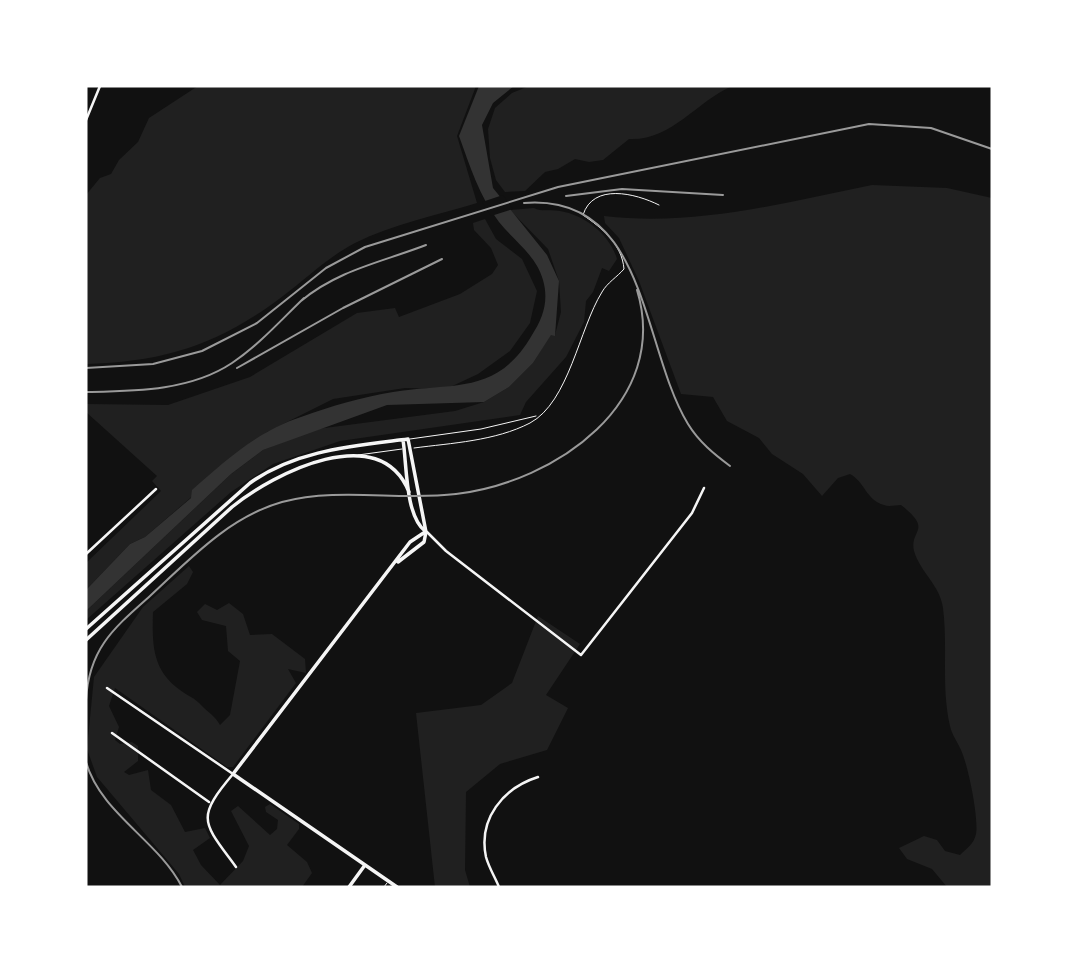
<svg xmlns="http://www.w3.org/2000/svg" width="1078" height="973" viewBox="0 0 1078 973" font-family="Mulish,sans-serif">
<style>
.green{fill:#202020}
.water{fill:#333}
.pier{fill:#111}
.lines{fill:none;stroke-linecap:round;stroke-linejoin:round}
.service{stroke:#f5f5f5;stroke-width:1}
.minor{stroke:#f5f5f5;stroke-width:2.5}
.tertiary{stroke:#f5f5f5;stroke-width:3.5}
.rail{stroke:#9a9a9a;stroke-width:2}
</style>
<rect width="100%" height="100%" fill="#111"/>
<path class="green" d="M198,86H476L457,136L477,203C437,215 393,224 355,243C328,257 307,278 283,296C220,344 165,362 86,364V195L100,178L111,174L119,160L138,142L149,118Z
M529,86H732C696,102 671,141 629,139L603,160L589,162L575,159L558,169L545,172L525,191L505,192L496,180L490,158L488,129L495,108L512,93Z
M872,185L947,188L992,198V887H947L932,869L907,859L899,848L924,836L937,840L945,851L960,855C966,849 974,844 976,834C979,818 968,765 961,750C957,741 952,735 950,726C941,687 948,647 943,608C940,585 920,572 914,551C909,529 934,531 901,505C895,505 889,507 884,505C866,500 865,482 850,474L838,478L822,496L803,474L772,454L759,438L727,421L713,397L681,394L639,281L619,238L605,223L604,216C695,227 783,203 872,185Z
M534,208C541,212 551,209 560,211C585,215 610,235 617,259L609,271L602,268L593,292L586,301L584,322L566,357L526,402L520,415L340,441L273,464L231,492L86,620V611L231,474L263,450L317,429L455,411L484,402L509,387L533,363L551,334L555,335L561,312L559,281L548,249L510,210Z
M485,219L496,239L522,259L537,291L530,323L510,351L478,374L446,389L405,388L333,399L267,432L145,537L130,544L86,590V563L161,491L152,481L157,476L86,412V404L168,405L250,377L357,313L395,308L399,317L460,294L492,274L498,265L491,248L474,230L473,223Z
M189,566L193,572L187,584L153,612C152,644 152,670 180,690C189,697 194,697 202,706C209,713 215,716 220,725L230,715L240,661L228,651L226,626L202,620L197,612L205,604L217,610L229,603L243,614L250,635L272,634L305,659L306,673L288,669L296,683L233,767H227L115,688L109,706L119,727L115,740L120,744L132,742L138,746V761L124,772L129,775L148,770L151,790L171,805L185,832L205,828L210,838L193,850L201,865L220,885L243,861L249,846L231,811L238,806L270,835L277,829L278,820L266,812L265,807L270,804L299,824V829L287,845L307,862L312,873L302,887H185L179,874L97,777L87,749L94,677L143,607Z
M538,616L580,644L546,695L568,708L547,750L500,764L466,792L465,870L470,887H435L416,713L481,705L512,683Z"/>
<path class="water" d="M479,86H514L493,103L482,125L493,188L547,255L559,281L555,336L551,335L533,363L509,387L484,402L387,405L263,450L231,474L86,611V590L130,544L145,537L191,498L192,490C226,460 258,431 301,417C331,406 363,397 393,392C452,382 497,396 532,335C543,318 549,301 543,280C536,255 514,241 499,222C479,196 470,166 459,136Z"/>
<path class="pier" d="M503,195L513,209L491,216L482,202Z"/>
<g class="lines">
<path class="service" d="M410,439L481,429L536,416
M414,448C452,443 495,441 530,423C569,402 579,329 602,292C607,283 617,277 624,269C622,244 602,228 583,215C593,183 635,193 659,205
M358,455L402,449
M384,887L387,883"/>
<path class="minor" d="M86,120L100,86
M427,532L446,551L581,655L692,513L704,488
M86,554L156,489
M107,688L233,774C195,819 203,822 236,867
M112,733L209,802
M499,887C495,877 489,868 486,857C478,819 503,788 538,777"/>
<path class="tertiary" d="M403,440C407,465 405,515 425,531
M86,629L250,483C296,450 353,446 408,439L426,532L424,542L398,562
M86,640L232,507C274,473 380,419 409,492
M349,887L365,865
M397,887L233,774L410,542L425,532"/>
<path class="rail" d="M566,196L622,189L723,195
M524,203C648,193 641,347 688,424C699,442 714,454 730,466
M301,301C338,270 382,262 426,245
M86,368L153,364L202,351L257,323L326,268L365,247L558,187L869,124L931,128L992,149
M237,368L343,308L442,259
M86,392C135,391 190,391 232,363C259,345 281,320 304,298
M86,700C89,648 114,628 150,596C190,559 229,517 282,502C339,487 399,501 456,494C556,482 671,402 637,290
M86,762C101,814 158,840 182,887"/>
</g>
<rect width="1078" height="973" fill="none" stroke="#ffffff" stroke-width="175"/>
</svg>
